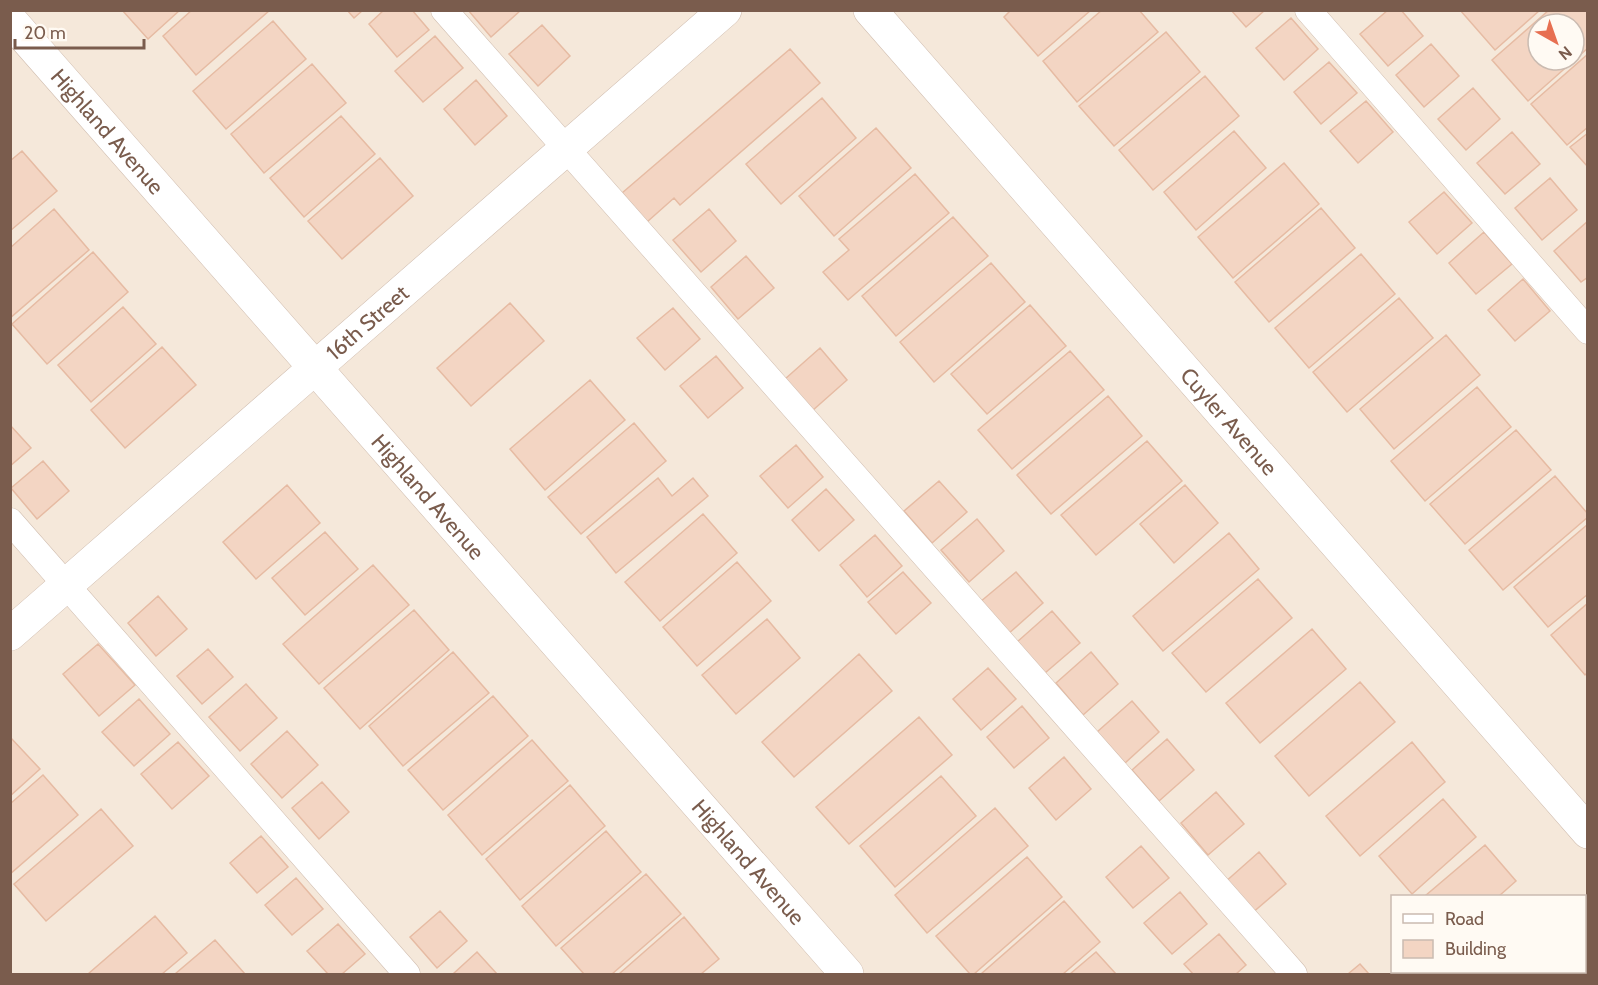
<svg xmlns="http://www.w3.org/2000/svg" width="1598" height="985" viewBox="0 0 1598 985" font-family="Cabin,sans-serif">
<style>
.residential{fill:#f5e8da;fill-rule:evenodd}
.building{fill:#f3d5c3;stroke:#e6bba3;stroke-width:1.5;fill-rule:evenodd}
.lines{fill:none;stroke-linecap:round;stroke-linejoin:round}
.service-casing{stroke:#d1beb0;stroke-width:27}
.minor-casing{stroke:#d1beb0;stroke-width:34}
.tertiary-casing{stroke:#d1beb0;stroke-width:34}
.service{stroke:#fff;stroke-width:26}
.minor{stroke:#fff;stroke-width:33}
.tertiary{stroke:#fff;stroke-width:33}
.labels{text-anchor:middle;stroke-width:4.5;stroke-linejoin:round;paint-order:stroke}
.street-label{font-size:22px;fill:#7a5c4d;stroke:#fffaf3}
</style>
<rect width="100%" height="100%" fill="#fdf6ec"/>
<path class="residential" d="M11,11H1587V974H11ZM1538,24H1574V60H1538ZM1392,896H1584V972H1392Z"/>
<path class="building" d="M122,10H180L148,39Z
M192,10H270L196,75L163,36Z
M347,10H363L354,18Z
M384,10H412L429,30L397,57L369,24Z
M468,10H521L491,37Z
M1011,10H1091L1038,56L1004,17Z
M1102,10H1139L1158,32L1077,102L1043,61Z
M1231,10H1265L1246,27Z
M1388,10H1401L1423,36L1388,66L1360,34Z
M1460,10H1540L1495,50Z
M1549,10H1588V48L1528,101L1492,60ZM1538,24H1574V60H1538Z
M1291,18L1318,49L1284,80L1256,48Z
M273,21L306,59L226,129L193,91Z
M542,25L570,56L538,86L509,54Z
M1166,32L1200,72L1114,146L1079,106Z
M435,36L463,68L423,102L395,71Z
M1431,44L1459,76L1424,107L1396,75Z
M790,49L820,83L680,205L674,198L647,222L622,193Z
M1588,54V127L1567,145L1531,104Z
M1329,62L1357,93L1321,124L1294,92Z
M312,64L346,103L264,173L231,134Z
M1205,76L1239,116L1153,190L1119,150Z
M476,80L507,116L475,145L444,109Z
M1473,88L1500,119L1466,150L1438,119Z
M822,98L856,138L781,204L746,164Z
M1366,101L1393,132L1358,163L1330,131Z
M341,116L375,154L304,217L270,178Z
M876,128L911,168L834,236L799,196Z
M1234,131L1266,168L1196,230L1164,192Z
M1512,132L1540,164L1505,194L1477,163Z
M1588,133V167L1570,147Z
M22,151L57,191L10,231V161Z
M380,158L413,196L342,259L308,221Z
M1284,163L1319,204L1233,278L1198,237Z
M915,174L949,213L848,300L823,272L849,250L839,239Z
M1550,178L1577,210L1542,240L1515,208Z
M1444,192L1472,223L1437,254L1409,222Z
M1321,208L1355,248L1269,322L1235,282Z
M54,209L89,250L10,318V248Z
M709,209L736,241L701,272L673,240Z
M953,217L988,256L896,336L862,296Z
M1588,221V277L1581,282L1554,251Z
M1484,232L1512,264L1476,294L1449,263Z
M93,252L128,292L47,364L12,324Z
M1361,254L1395,294L1309,368L1275,328Z
M746,256L774,288L738,319L711,287Z
M991,263L1025,302L934,382L900,342Z
M1523,279L1550,311L1515,341L1488,310Z
M1399,298L1433,338L1347,412L1313,372Z
M510,303L544,341L471,406L437,368Z
M1030,305L1066,346L987,414L951,374Z
M123,307L156,344L91,402L58,365Z
M673,308L700,339L665,370L637,338Z
M1446,335L1480,375L1394,449L1360,409Z
M162,347L196,385L125,448L91,410Z
M820,348L847,380L812,411L785,379Z
M1070,351L1104,390L1012,469L978,430Z
M716,356L743,388L708,418L680,386Z
M590,380L625,420L545,490L510,449Z
M1477,387L1511,427L1425,501L1391,461Z
M1108,396L1142,436L1051,514L1017,475Z
M634,423L666,461L581,534L548,497Z
M10,425L31,448L10,466Z
M1516,430L1551,470L1465,544L1430,504Z
M1147,441L1182,481L1096,555L1061,515Z
M796,445L823,477L788,508L760,476Z
M43,461L69,491L37,519L11,488Z
M1555,476L1588,514V517L1503,590L1469,550Z
M658,478L672,496L693,478L708,496L616,573L587,537Z
M939,481L967,512L932,543L904,511Z
M287,485L320,523L256,579L223,542Z
M1185,485L1218,523L1174,563L1140,524Z
M826,489L854,520L819,551L792,520Z
M703,514L737,553L660,621L625,582Z
M977,519L1004,551L969,582L941,550Z
M1588,524V594L1548,627L1514,587Z
M325,532L358,569L305,615L272,578Z
M1229,533L1259,569L1163,651L1133,616Z
M875,535L902,566L867,597L840,565Z
M737,562L771,601L697,666L663,627Z
M373,565L409,605L319,684L283,644Z
M903,572L931,603L896,634L868,602Z
M1016,572L1043,603L1008,634L980,602Z
M1258,579L1292,618L1206,692L1172,653Z
M158,596L187,629L156,656L128,623Z
M1588,603V672L1585,675L1551,635Z
M414,610L449,650L360,729L324,688Z
M1052,611L1080,643L1045,673L1017,642Z
M767,619L800,658L736,714L702,675Z
M1312,629L1346,669L1260,743L1226,703Z
M98,644L135,685L99,716L63,674Z
M208,649L233,677L202,704L177,676Z
M453,652L489,693L403,766L369,726Z
M1091,652L1118,684L1083,715L1056,683Z
M859,654L892,691L794,777L762,742Z
M988,668L1016,699L981,730L953,699Z
M1360,682L1395,722L1309,796L1275,756Z
M246,684L277,718L240,751L209,717Z
M493,696L528,736L443,810L408,770Z
M139,699L170,734L134,766L102,732Z
M1132,701L1159,732L1125,763L1097,732Z
M1022,706L1049,738L1014,768L987,737Z
M919,717L952,755L849,844L816,807Z
M287,731L318,765L282,798L251,764Z
M10,737L40,769L10,796Z
M1167,739L1194,770L1159,801L1132,770Z
M532,740L568,781L482,855L448,815Z
M178,742L209,776L172,809L141,774Z
M1412,742L1445,782L1360,856L1326,816Z
M1064,757L1091,789L1056,820L1029,788Z
M43,775L78,815L10,874V804Z
M941,776L976,816L895,887L860,846Z
M322,782L349,812L319,839L292,808Z
M570,785L605,826L520,900L486,859Z
M1216,792L1244,824L1208,855L1181,823Z
M1443,799L1476,837L1412,894L1379,856Z
M995,808L1028,846L927,933L895,895Z
M101,809L133,846L46,921L14,884Z
M606,831L641,872L556,946L522,906Z
M261,836L288,867L257,893L230,863Z
M1485,845L1516,881L1499,896H1425Z
M1141,846L1169,878L1133,908L1106,877Z
M1259,852L1286,884L1251,914L1224,883Z
M1027,857L1062,897L974,974H970L936,936Z
M646,874L681,914L612,974H584L561,948Z
M296,878L323,909L292,935L265,905Z
M1180,892L1207,924L1172,954L1144,923Z
M1064,901L1100,942L1063,974H981Z
M440,911L467,941L437,968L410,937Z
M155,916L187,953L162,974H88Z
M684,917L719,959L701,974H619Z
M338,924L365,954L342,974H328L307,951Z
M1219,934L1246,965L1236,974H1193L1184,964Z
M215,940L245,974H175Z
M477,952L497,974H453Z
M1096,952L1116,974H1070Z
M1360,964L1369,974H1348Z
M1480,972H1513L1509,974H1483Z"/>
<g class="lines">
<defs>
<path id="service" d="M444,10L1294,974
M1308,10L1588,331
M10,521L407,974"/>
<g id="minor">
<path id="s1" d="M870,10L1588,832"/>
<path id="s2" d="M10,20L847,974"/>
</g>
<g id="tertiary">
<path id="s3" d="M10,634L725,10"/>
</g>
</defs>
<use href="#service" class="service-casing"/>
<use href="#minor" class="minor-casing"/>
<use href="#tertiary" class="tertiary-casing"/>
<use href="#service" class="service"/>
<use href="#minor" class="minor"/>
<use href="#tertiary" class="tertiary"/>
</g>
<g class="labels">
<g class="street-label">
<text dy="8" stroke="none"><textPath href="#s2" startOffset="148">Highland Avenue</textPath></text>
<text dy="8" stroke="none"><textPath href="#s3" startOffset="474">16th Street</textPath></text>
<text dy="8" stroke="none"><textPath href="#s1" startOffset="546">Cuyler Avenue</textPath></text>
<text dy="8" stroke="none"><textPath href="#s2" startOffset="634">Highland Avenue</textPath></text>
<text dy="8" stroke="none"><textPath href="#s2" startOffset="1120">Highland Avenue</textPath></text>
</g>
</g>
<rect width="1598" height="985" fill="none" stroke="#7a5c4d" stroke-width="24"/>
<rect x="1391" y="895" width="195" height="78" fill="#fffaf3" stroke="#cabbb1" stroke-width="1.5"/>
<rect x="1403" y="914" width="30" height="9" fill="#ffffff" stroke="#cabbb1" stroke-width="1.5"/>
<text x="1445" y="925" font-size="18" fill="#7a5c4d">Road</text>
<rect x="1403" y="940" width="30" height="18" fill="#f3d5c3" stroke="#cabbb1" stroke-width="1.5"/>
<text x="1445" y="955" font-size="18" fill="#7a5c4d">Building</text>
<g transform="translate(1556 42) rotate(140)"><circle r="28" fill="#fffaf3" stroke="#cabbb1" stroke-width="1.5"/>
<path d="M0-4.5L10 22L0 15L-10 22Z" fill="#e76f51"/>
<text y="-9" font-size="16" font-weight="bold" text-anchor="middle" fill="#7a5c4d">N</text>
</g>
<path d="M15 39v9h129v-9" fill="none" stroke="#7a5c4d" stroke-width="3"/>
<text x="24" y="39" font-size="18" fill="#7a5c4d" stroke="#fffaf3" stroke-width="4.5" paint-order="stroke">20 m</text>
</svg>
